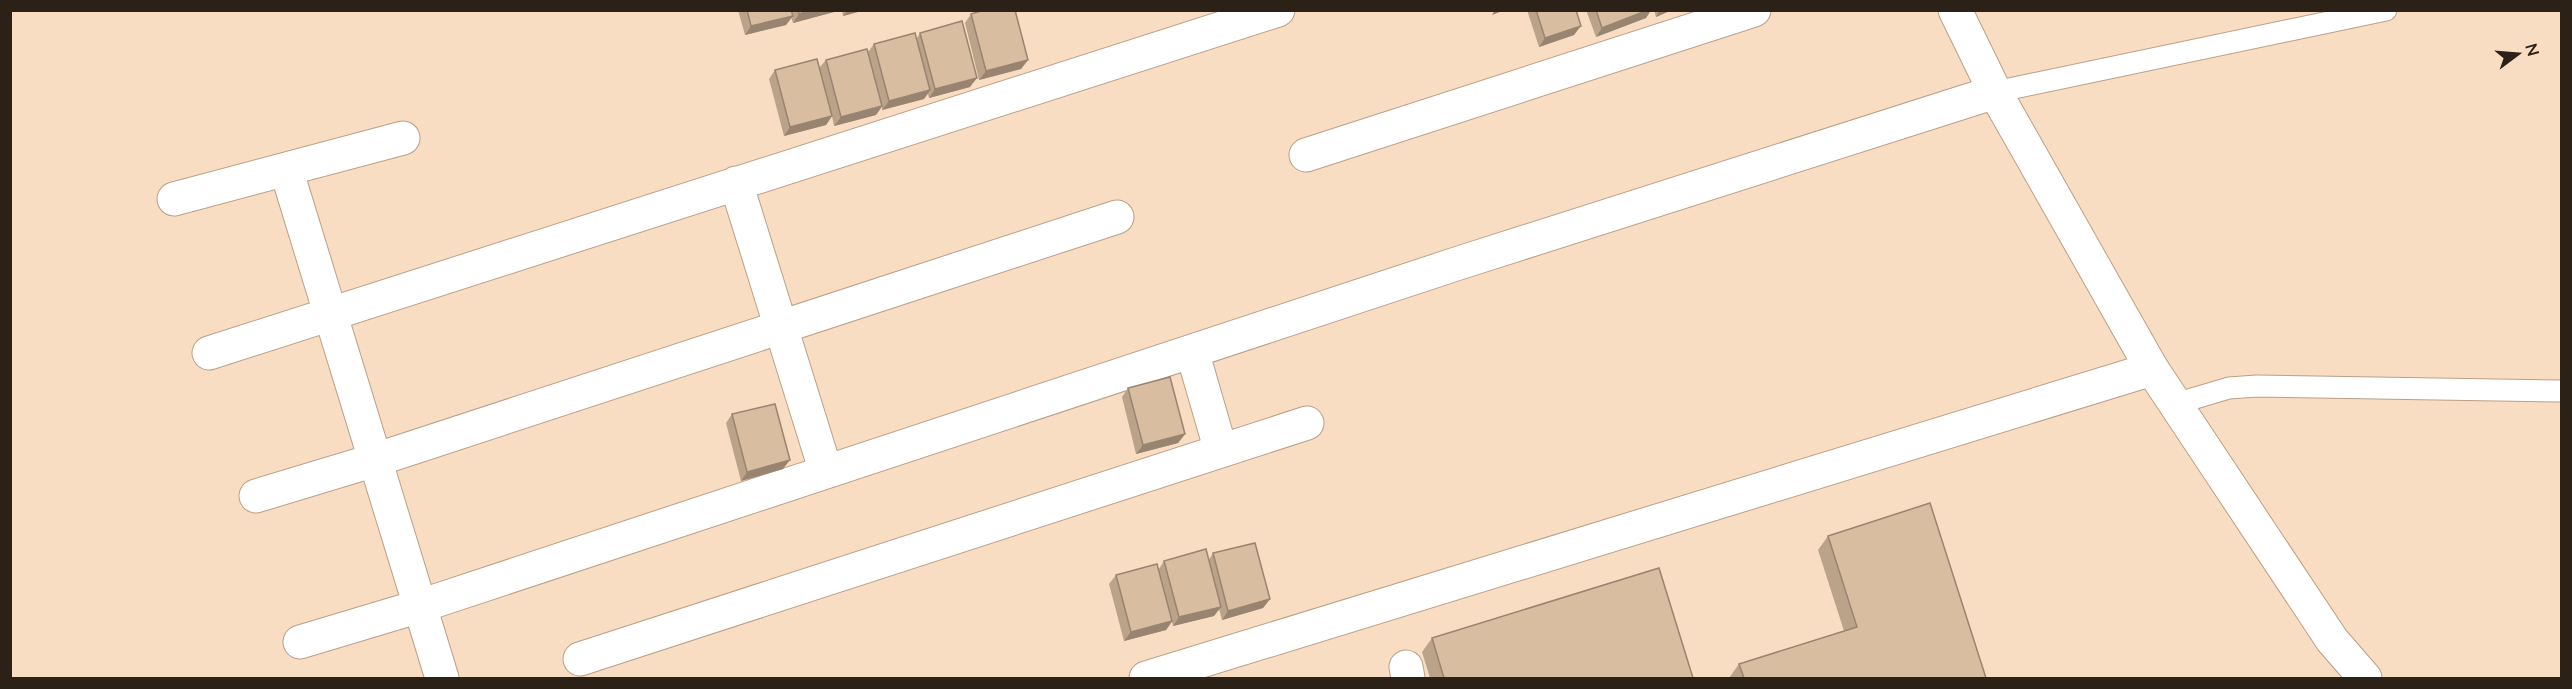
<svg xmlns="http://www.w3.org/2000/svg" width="2572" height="689" viewBox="0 0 2572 689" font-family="Lato,sans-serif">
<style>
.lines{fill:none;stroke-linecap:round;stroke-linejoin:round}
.service-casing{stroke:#baa087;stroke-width:23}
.minor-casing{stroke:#baa087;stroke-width:35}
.tertiary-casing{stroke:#baa087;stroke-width:35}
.service{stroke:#fff;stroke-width:21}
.minor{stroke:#fff;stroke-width:33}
.tertiary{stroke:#fff;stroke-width:33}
.wall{fill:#bba38a}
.shaded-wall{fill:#988471}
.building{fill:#d9bda1;stroke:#988471;stroke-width:1.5}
</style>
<rect width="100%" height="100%" fill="#f9ddc3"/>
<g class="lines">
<defs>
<path id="service" d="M1995,92L2386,10
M2175,404L2229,388L2257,386L2562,391"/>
<path id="minor" d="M1306,155L1754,10
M286,169L442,678
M736,183L826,472
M174,199L403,138
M1192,351L1221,451
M209,353L1278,10
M256,496L375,460L1117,217
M300,642L420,606L1459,263L1995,92
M580,659L1307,423
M1406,667L1408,678
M1146,678L2152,369"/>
<path id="tertiary" d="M1955,10L1995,92L2152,369L2332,640L2365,678"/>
</defs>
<use href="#service" class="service-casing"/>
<use href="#minor" class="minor-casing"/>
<use href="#tertiary" class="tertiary-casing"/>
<use href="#service" class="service"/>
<use href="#minor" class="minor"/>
<use href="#tertiary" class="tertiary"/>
</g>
<path class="wall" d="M738,10H835L834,12L793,23L791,17L786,25L745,35Z
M842,10H865L843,16Z
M1527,10H1576L1574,35L1539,47Z
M1586,10H1651L1646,18L1596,37Z
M1654,10H1672L1656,17Z
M971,14L1028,60L1021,69L979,80L965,23Z
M920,33L970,87L929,98L928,94L924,99L882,110V107L876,115L834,126L832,116L826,125L784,136L769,79L775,70L819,68L826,60L868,52L874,44L917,38Z
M1128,388L1185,434L1178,443L1136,454L1122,397Z
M732,414L783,469L741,481L726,423Z
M1828,536L1986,678H1729L1739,664L1844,631L1818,550Z
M1213,553L1270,599L1263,608L1222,620L1219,609L1214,616L1173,626L1172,622L1166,630L1124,641L1109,584L1116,575L1159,569L1164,561L1209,560Z
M1432,638L1693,678H1430L1422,652Z"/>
<path class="shaded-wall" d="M811,10H835L834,12L793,23L799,14Z
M848,10H865L843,16Z
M1495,10H1505L1492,15Z
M1648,10H1651L1646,18L1596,37L1602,28Z
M1660,10H1672L1656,17Z
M793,16L786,25L745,35L751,26Z
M1581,26L1574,35L1539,47L1545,38Z
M1028,60L1021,69L979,80L986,71Z
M977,78L970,87L929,98L935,89Z
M930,90L924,99L882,110L889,101Z
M882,106L876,115L834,126L841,117Z
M832,116L826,125L784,136L790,127Z
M1185,434L1178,443L1136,454L1143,445Z
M790,460L783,469L741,481L747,472Z
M1270,599L1263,608L1222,620L1228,611Z
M1221,607L1214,616L1173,626L1179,617Z
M1172,621L1166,630L1124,641L1131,632Z"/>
<path class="building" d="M747,10H791L793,16L751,26Z
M798,10H811L799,14Z
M984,10H1015L1028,60L986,71L971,14Z
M1536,10H1576L1581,26L1545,38Z
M1596,10H1648L1602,28Z
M962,21L977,78L935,89L920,33Z
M915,33L930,90L889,101L874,44Z
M867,49L882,106L841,117L826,60Z
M817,59L832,116L790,127L775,70Z
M1170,377L1185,434L1143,445L1128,388Z
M775,404L790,460L747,472L732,414Z
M1930,503L1986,678H1744L1739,664L1857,627L1828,536Z
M1255,543L1270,599L1228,611L1213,553Z
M1206,549L1221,607L1179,617L1164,561Z
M1157,564L1172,621L1131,632L1116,575Z
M1659,568L1693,678H1444L1432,638Z"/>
<rect width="2572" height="689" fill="none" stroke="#2b2117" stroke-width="24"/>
<g transform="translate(2518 54) rotate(74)" stroke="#f9ddc3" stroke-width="4.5" paint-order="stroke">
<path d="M0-4.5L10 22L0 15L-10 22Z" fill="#2b2117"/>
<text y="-9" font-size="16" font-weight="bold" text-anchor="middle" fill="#2b2117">N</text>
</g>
</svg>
